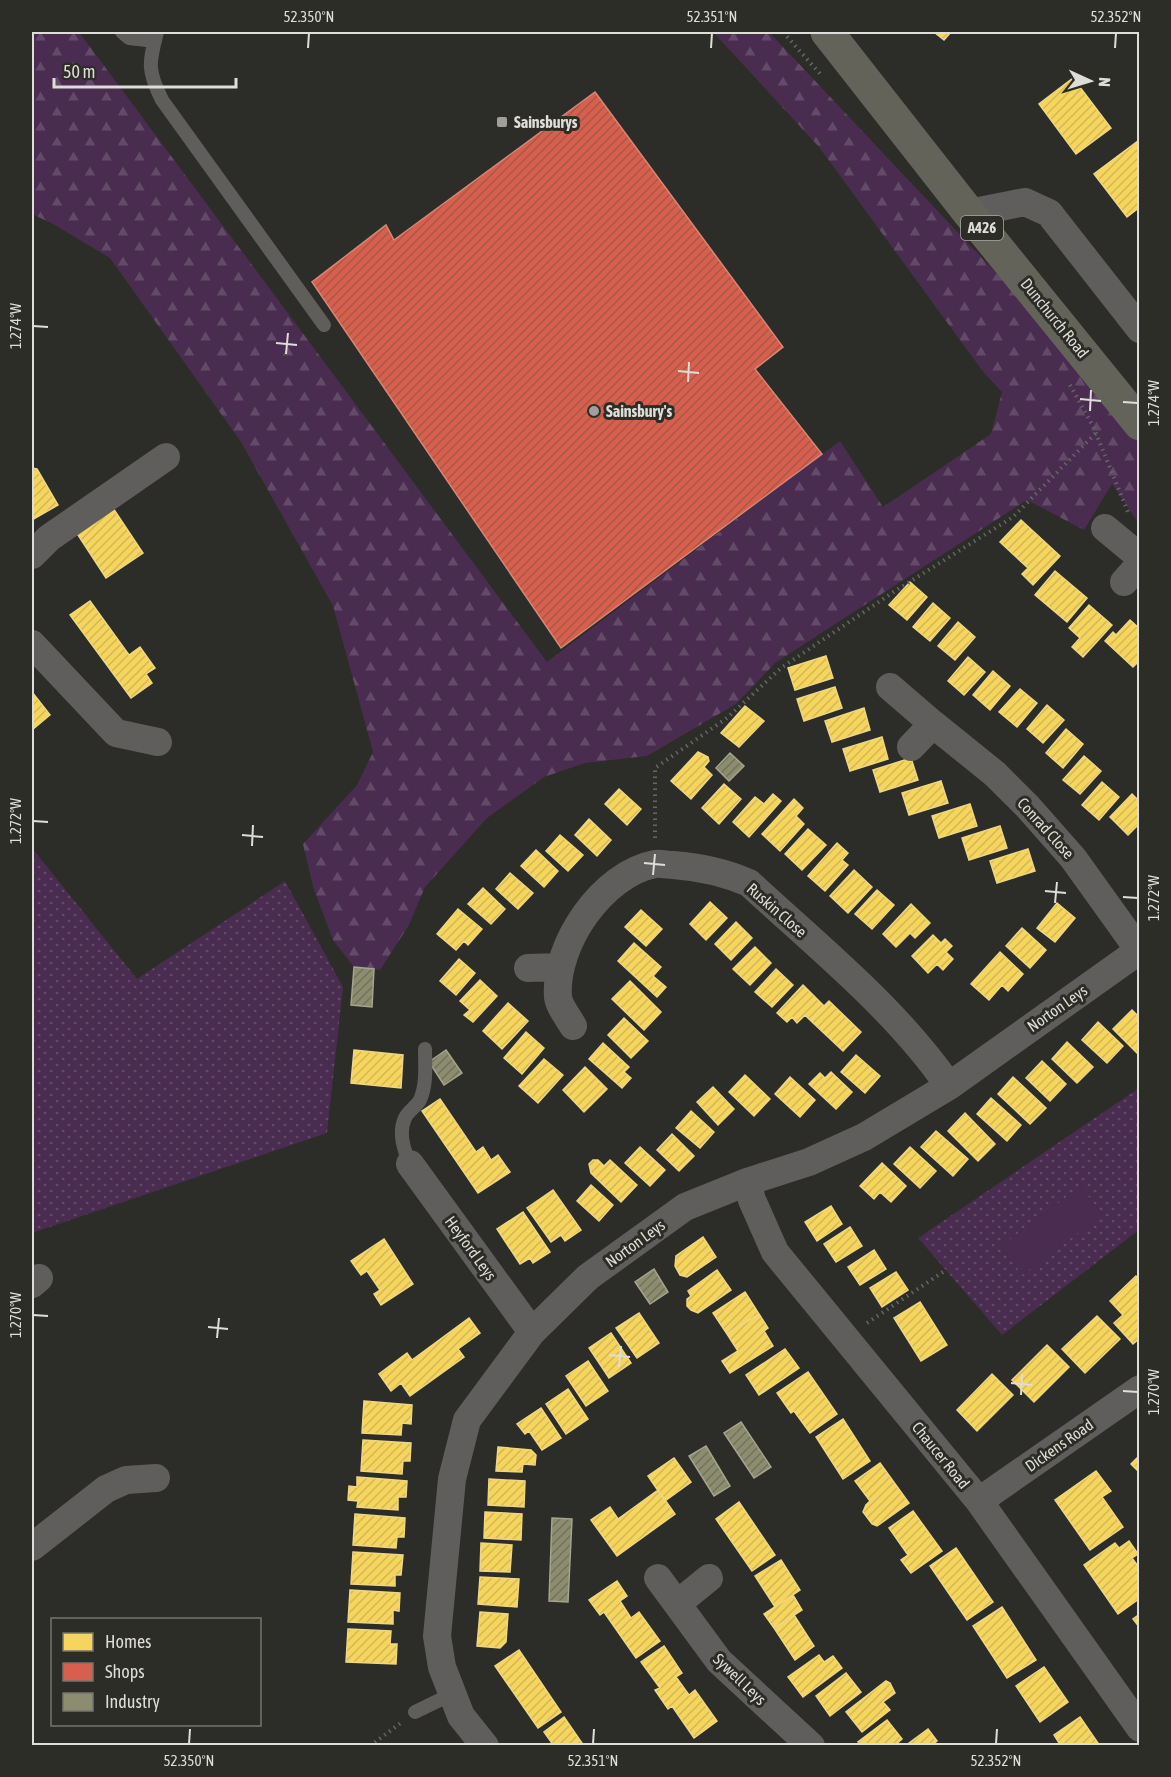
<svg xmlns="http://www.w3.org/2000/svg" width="1171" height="1777" viewBox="0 0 1171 1777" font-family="'Asap Condensed',sans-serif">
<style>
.grass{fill:url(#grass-dots)}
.forest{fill:url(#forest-firs)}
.park{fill:#492c4f}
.homes{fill:url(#homes-hatch);stroke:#efd782;stroke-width:1.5}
.shops{fill:url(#shops-hatch);stroke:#d88677;stroke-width:1.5}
.industry{fill:url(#industry-hatch);stroke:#a5a48e;stroke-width:1.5}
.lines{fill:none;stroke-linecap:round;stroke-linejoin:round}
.path{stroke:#666664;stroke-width:4;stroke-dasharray:1.5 4.5;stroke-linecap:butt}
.service{stroke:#5f5e5c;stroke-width:14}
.minor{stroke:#5f5e5c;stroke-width:28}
.trunk{stroke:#64635a;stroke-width:33}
.ticks{fill:none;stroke:#deddda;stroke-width:2}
.poi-dot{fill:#a09f9c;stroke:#2d2d27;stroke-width:2}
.labels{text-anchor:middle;stroke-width:6;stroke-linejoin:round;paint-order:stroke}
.shield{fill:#2d2d27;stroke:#a9a8a4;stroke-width:1.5}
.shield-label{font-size:15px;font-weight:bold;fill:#deddda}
.poi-label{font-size:16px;font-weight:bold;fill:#deddda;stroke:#2d2d27;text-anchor:start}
.street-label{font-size:16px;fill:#deddda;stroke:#2d2d27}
.neatline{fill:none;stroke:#deddda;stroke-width:2}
.ticks-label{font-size:15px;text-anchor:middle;fill:#deddda}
</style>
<defs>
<pattern id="grass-dots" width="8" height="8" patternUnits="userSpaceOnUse" patternTransform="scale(1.5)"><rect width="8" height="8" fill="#492c4f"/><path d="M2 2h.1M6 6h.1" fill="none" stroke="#634a68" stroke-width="1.8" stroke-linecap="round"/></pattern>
<pattern id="forest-firs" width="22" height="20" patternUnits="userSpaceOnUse" patternTransform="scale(1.5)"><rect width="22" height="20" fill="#492c4f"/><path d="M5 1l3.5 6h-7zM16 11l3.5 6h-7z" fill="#634a68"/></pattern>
<pattern id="homes-hatch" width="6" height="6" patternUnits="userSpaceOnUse" patternTransform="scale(1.5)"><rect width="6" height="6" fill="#f6d55c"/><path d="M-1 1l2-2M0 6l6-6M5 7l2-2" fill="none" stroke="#d2b857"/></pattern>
<pattern id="shops-hatch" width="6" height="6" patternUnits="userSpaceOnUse" patternTransform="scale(1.5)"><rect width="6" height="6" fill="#d6604d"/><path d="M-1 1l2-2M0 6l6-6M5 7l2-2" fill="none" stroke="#aa5749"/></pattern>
<pattern id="industry-hatch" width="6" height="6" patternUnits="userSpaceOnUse" patternTransform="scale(1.5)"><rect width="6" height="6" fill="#8c8c6e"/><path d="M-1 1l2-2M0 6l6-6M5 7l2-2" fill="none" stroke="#72725e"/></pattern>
</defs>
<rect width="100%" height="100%" fill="#2c2c28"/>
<path class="grass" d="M32,848L137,979L285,881L343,987L327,1133L32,1233Z
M1139,1088V1230L1002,1335L918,1238Z"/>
<path class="forest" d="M32,32H79L547,662L840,441L883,507L991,434L1002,392L984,373L819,147L713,32H769L1031,310L1139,444V524L1112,484L1084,530L1027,500L775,663L736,704L647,756L585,763L544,777L487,818L425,887L409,925L380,970L354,967L333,940L313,887L303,844L357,785L373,752L333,606L241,442L110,258L53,224L32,214Z"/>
<path class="park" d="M1081,1186L1102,1215L1022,1275L1001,1246Z"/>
<path class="homes" d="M934,32H951L944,40Z
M1073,78L1111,128L1076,154L1039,104Z
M1138,141L1140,207L1127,217L1094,174Z
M32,468L37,469L58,505L32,520Z
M113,508L143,553L106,578L76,532Z
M1021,520L1060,556L1033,585L1022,574L1028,568L1000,542Z
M1055,571L1087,598L1067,622L1035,595Z
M910,582L927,597L907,620L889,605Z
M90,601L129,655L140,647L155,668L146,674L152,683L131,698L70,615Z
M933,603L950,618L930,641L913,627Z
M1089,605L1112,625L1083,657L1072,647L1080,638L1069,628Z
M1130,620L1140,629V660L1133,667L1105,641L1113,632L1116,635Z
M958,622L975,637L955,660L938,646Z
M826,656L833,678L795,690L788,668Z
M968,657L985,672L964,695L948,681Z
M993,671L1010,686L990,710L973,695Z
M835,687L842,708L804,721L797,699Z
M1020,689L1037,703L1017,727L999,712Z
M32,692L50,715L32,730Z
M1047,705L1064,720L1043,743L1027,729Z
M745,706L764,721L739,747L721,733Z
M864,708L870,730L832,742L825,721Z
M1066,729L1083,744L1063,768L1046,753Z
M882,737L888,759L850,771L843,749Z
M698,752L708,757L709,761L704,767L712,775L691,799L671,781Z
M1084,756L1101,771L1080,794L1063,780Z
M911,758L918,780L880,792L873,770Z
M941,781L948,803L909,815L902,793Z
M1102,782L1119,797L1099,820L1082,805Z
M724,784L741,799L719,824L702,808Z
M619,789L641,809L627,825L605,804Z
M773,794L781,801L749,837L733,822L755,797L764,804Z
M1132,794L1140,802V823L1128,835L1110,817Z
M794,799L803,808L796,816L804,824L780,851L762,834Z
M970,804L977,826L939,838L932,816Z
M589,819L611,840L597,856L575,835Z
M1000,826L1007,848L969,860L962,838Z
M808,829L826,845L802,870L785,854Z
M560,835L583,855L568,871L546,851Z
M837,843L848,853L842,860L848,865L825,891L808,876Z
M1028,849L1035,871L997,883L990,861Z
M536,850L558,871L544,887L521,866Z
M854,870L872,887L848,913L830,896Z
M510,873L533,893L518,909L496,889Z
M483,888L505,909L491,924L468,904Z
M877,890L894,905L872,929L855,914Z
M710,902L727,918L706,940L690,924Z
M1057,903L1075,918L1055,942L1037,928Z
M911,904L930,923L915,938L910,933L896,947L883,934Z
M458,909L482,929L468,945L464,941L456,950L437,934Z
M641,910L662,929L646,946L625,927Z
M736,922L752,938L731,960L715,944Z
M1022,928L1046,950L1030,968L1006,946Z
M933,935L941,943L945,939L952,946L946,952L953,959L943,970L937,964L928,973L912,956Z
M634,943L661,967L653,976L666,987L657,997L618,961Z
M755,947L771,963L750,985L733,969Z
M1000,952L1023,974L1008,991L1002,985L989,1000L971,984Z
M459,959L475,973L456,995L440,981Z
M776,969L793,985L772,1007L755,992Z
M480,980L497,996L473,1022L464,1015L470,1010L460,1001Z
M630,981L661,1012L644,1030L612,999Z
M803,985L824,1006L810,1020L805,1015L797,1023L792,1017L787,1022L777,1013Z
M829,1001L861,1032L843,1051L810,1020Z
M508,1003L528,1021L502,1049L483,1031Z
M1132,1010L1140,1018V1056L1113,1029Z
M624,1018L648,1041L631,1058L608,1035Z
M1098,1022L1123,1046L1107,1063L1082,1040Z
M526,1032L544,1048L522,1074L504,1058Z
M1067,1042L1093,1067L1077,1083L1052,1059Z
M603,1043L629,1067L624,1072L631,1078L622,1088L589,1059Z
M354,1050L403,1055L401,1088L351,1083Z
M856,1055L880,1076L865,1093L841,1072Z
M544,1059L563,1075L538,1103L519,1086Z
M1042,1061L1066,1084L1050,1101L1026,1078Z
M585,1067L607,1089L584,1112L563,1090Z
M831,1072L852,1092L836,1109L809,1084L820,1073L825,1078Z
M745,1075L770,1099L754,1116L729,1092Z
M790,1077L815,1100L800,1117L775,1094Z
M1013,1077L1046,1108L1030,1124L998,1094Z
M713,1087L734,1109L718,1125L697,1102Z
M991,1098L1021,1125L1007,1141L977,1114Z
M440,1099L476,1152L483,1147L491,1160L498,1155L510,1172L478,1193L422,1111Z
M691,1111L714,1132L700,1148L676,1128Z
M965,1113L995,1144L978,1161L948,1131Z
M936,1131L968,1159L953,1176L921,1147Z
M672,1134L694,1156L679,1171L657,1150Z
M640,1147L665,1170L650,1186L625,1163Z
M910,1147L936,1171L920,1188L894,1164Z
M593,1160H598L604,1166L610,1160L637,1185L621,1202L591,1173L589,1164Z
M882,1163L906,1186L891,1202L880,1192L874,1199L860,1186Z
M591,1185L613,1205L599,1221L577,1201Z
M553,1190L581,1230L565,1241L561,1235L551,1242L527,1208Z
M831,1206L842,1224L817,1241L805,1222Z
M523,1212L550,1252L533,1263L530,1258L520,1264L497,1229Z
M850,1227L862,1246L836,1262L824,1244Z
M703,1237L716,1257L687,1277L680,1275L675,1266L676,1256Z
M384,1239L413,1284L381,1305L374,1294L380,1290L367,1271L361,1275L351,1261Z
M874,1250L886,1269L860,1285L848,1267Z
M717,1270L731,1290L698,1313L691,1310L687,1306V1299L691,1296L688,1291Z
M896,1272L908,1290L882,1307L870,1288Z
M1136,1276L1140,1279V1338L1133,1344L1114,1323L1123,1315L1110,1301Z
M745,1292L759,1314L727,1334L713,1313Z
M920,1302L947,1345L921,1361L894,1318Z
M639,1313L659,1343L637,1358L616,1328Z
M759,1314L768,1328L764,1331L773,1346L730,1373L722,1361L738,1351L727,1334Z
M1097,1316L1120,1339L1085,1373L1062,1349Z
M469,1318L480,1333L458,1349L464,1357L410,1396L401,1383L391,1391L379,1374L407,1353L412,1360Z
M611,1333L631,1363L609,1378L589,1348Z
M1047,1345L1069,1367L1034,1402L1012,1380Z
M785,1349L799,1368L759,1395L746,1375Z
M588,1361L608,1391L586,1406L566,1376Z
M808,1372L837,1414L810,1433L794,1411L791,1413L777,1393Z
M992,1374L1013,1395L977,1431L957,1410Z
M568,1389L588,1419L566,1434L546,1404Z
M364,1401L412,1405L411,1424L402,1423L401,1435L362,1433Z
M541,1408L561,1438L542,1450L529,1431L525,1434L517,1424Z
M843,1419L870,1461L843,1479L816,1437Z
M363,1440L411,1443L410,1461H403L402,1474L361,1471Z
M498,1447L531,1450L536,1455L535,1465L523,1464L522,1472L496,1471Z
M1140,1455V1473L1131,1464Z
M674,1458L691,1482L665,1501L648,1476Z
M880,1463L909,1503L877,1526L872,1524L863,1512L866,1505L870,1501L855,1481Z
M1096,1471L1111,1491L1102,1497L1123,1527L1090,1550L1055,1500Z
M357,1477L407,1481L406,1497H398V1510L357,1507L358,1501L348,1500L349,1486L357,1487Z
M489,1479L525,1481L524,1507L488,1505Z
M658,1490L675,1514L617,1556L591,1520L610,1507L618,1519Z
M739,1502L775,1555L752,1571L716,1519Z
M913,1511L942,1551L911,1573L901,1560L908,1555L889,1528Z
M485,1512L522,1514L521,1540L484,1538Z
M355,1514L405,1518L404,1537H397L396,1548L353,1545Z
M1129,1541L1138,1554L1132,1558L1140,1569V1598L1118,1614L1084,1565L1115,1543L1119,1548Z
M481,1543L512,1545L510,1572L480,1571Z
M956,1548L993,1602L967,1620L930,1566Z
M353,1552L403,1555L401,1575H395V1586L351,1584Z
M781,1560L800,1590L775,1607L755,1576Z
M480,1577L519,1579L517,1607L478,1604Z
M617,1581L627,1596L620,1601L631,1618L639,1612L660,1641L636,1658L604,1612L600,1615L589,1600Z
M350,1590L400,1593L399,1611L393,1610V1624L348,1622Z
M793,1595L802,1610L774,1628L764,1614Z
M1002,1607L1036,1660L1007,1678L973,1626Z
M480,1612L508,1614L506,1642L500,1648L477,1646Z
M1140,1614V1628L1133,1619Z
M794,1615L814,1646L795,1660L774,1628Z
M348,1629L391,1631L390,1644H397L396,1664L346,1662Z
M664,1646L682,1673L676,1677L689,1695L695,1690L717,1721L694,1738L672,1706L668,1709L655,1690L660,1688L641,1662Z
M519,1650L561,1712L538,1728L495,1666Z
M819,1655L824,1662L833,1656L842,1668L803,1697L788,1677Z
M1044,1667L1068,1702L1040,1722L1016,1686Z
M846,1673L861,1692L830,1716L816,1696Z
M886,1681L890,1683L895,1693L883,1702L890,1710L862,1732L846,1712Z
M564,1717L584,1746H554L544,1732Z
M1080,1717L1100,1746H1061L1054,1735Z
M887,1720L902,1739L894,1746H861L858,1742Z
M928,1729L937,1741L931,1746H905Z"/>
<path class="shops" d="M595,92L783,347L755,369L822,454L561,648L312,282L386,225L394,240Z"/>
<path class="industry" d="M730,753L744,766L729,781L716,768Z
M354,967L374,969L372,1007L351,1005Z
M446,1050L462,1073L444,1085L429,1062Z
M654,1269L668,1292L650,1304L635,1282Z
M741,1422L771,1467L754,1478L724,1433Z
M706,1446L730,1486L714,1496L689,1456Z
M552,1518L572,1519L568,1602L549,1601Z"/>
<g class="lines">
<path class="path" d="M783,32L822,76
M1070,385L1093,426L1128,512
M655,838V768L727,718L781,668L895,591L1013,517L1096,433
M867,1323L946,1270
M370,1746L402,1722"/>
<path class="service" d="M122,32L129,38L155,41
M157,32C149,63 147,70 162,100L324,325
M410,1164C404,1150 398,1133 405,1118C408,1111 416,1107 420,1100C427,1084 425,1067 425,1049
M415,1712L452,1694"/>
<path class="minor" d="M969,213L1025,202L1049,213L1140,329
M1105,528L1140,557
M32,555L49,538L166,457
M1124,582L1140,564
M32,644L116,733L158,742
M890,687L933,724L995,774L1028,807L1073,858L1139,950
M911,747L933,724
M528,968L560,967
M573,1026C568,1017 559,1006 558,997C554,945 602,874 655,864C660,863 667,865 673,865C700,867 724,872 749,883C817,946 896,1009 949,1086
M410,1164L532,1332
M747,1182L752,1200L775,1252L979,1501L1140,1728
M32,1284L39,1278
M979,1501L1140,1389
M32,1547L106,1489L126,1480L156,1478
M658,1578L719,1661L811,1746
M677,1604L709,1578
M485,1746L461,1716L442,1667L437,1636L452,1479L467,1420L532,1332L588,1277L685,1207L747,1182L809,1162L864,1137L949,1086L1140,950"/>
<path class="trunk" d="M827,32L969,213L1140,424"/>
</g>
<path class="ticks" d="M308,48L309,33M711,48L712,33M1115,48L1116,33M33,326L48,327M276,343L297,345M286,354L288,333M678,371L699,373M688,382L689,362M1080,399L1101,401M1123,402L1138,403M1090,411L1091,390M33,821L48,822M242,835L263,837M252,846L253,825M644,863L665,865M653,875L655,854M1045,891L1066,893M1123,897L1138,898M1055,903L1057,882M33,1315L48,1316M208,1327L228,1329M217,1338L219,1318M609,1355L630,1357M619,1367L621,1346M1011,1383L1032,1385M1123,1391L1138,1392M1021,1395L1022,1374M189,1744L190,1729M593,1744L594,1729M996,1744L997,1729"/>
<g class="poi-dot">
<rect x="496" y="116" width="12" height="12" rx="3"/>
<circle cx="594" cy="411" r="6"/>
</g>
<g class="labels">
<rect class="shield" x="961" y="216" width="42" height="24" rx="4.5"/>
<g class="shield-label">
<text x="982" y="233">A426</text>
</g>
<g class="poi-label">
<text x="514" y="128">Sainsburys</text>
<text x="606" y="417">Sainsbury's</text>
</g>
<g class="street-label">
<text transform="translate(1055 318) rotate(51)" y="6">Dunchurch Road</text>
<text transform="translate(1046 828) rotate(48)" y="6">Conrad Close</text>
<text transform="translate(777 910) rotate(41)" y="6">Ruskin Close</text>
<text transform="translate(1057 1008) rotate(-35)" y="6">Norton Leys</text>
<text transform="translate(635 1243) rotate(-36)" y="6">Norton Leys</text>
<text transform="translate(471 1248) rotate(54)" y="6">Heyford Leys</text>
<text transform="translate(1059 1445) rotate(-35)" y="6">Dickens Road</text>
<text transform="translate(941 1455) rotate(51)" y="6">Chaucer Road</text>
<text transform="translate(740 1679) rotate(44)" y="6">Sywell Leys</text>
</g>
</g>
<rect width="1171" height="1777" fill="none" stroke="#2d2d27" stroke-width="66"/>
<rect x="51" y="1618" width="210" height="108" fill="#2d2d27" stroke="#74736f" stroke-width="1.5"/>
<rect x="63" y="1633" width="30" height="18" fill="#f6d55c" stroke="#74736f" stroke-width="1.5"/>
<text x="105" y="1648" font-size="18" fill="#deddda">Homes</text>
<rect x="63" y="1663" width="30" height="18" fill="#d6604d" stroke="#74736f" stroke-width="1.5"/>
<text x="105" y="1678" font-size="18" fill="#deddda">Shops</text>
<rect x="63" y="1693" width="30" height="18" fill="#8c8c6e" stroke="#74736f" stroke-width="1.5"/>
<text x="105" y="1708" font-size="18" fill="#deddda">Industry</text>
<g transform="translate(1090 81) rotate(94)" stroke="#2d2d27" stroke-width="4.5" paint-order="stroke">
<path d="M0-4.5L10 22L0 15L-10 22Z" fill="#deddda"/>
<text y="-9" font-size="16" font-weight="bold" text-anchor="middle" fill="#deddda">N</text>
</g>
<path d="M54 78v9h182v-9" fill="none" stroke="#deddda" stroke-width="3"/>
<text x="63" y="78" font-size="18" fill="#deddda" stroke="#2d2d27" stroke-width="4.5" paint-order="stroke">50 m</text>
<rect x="33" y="33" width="1105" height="1711" class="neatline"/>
<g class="ticks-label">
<text x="309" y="22">52.350°N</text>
<text x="712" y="22">52.351°N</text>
<text x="1116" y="22">52.352°N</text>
<text transform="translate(16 326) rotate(-90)" y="5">1.274°W</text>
<text transform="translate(1154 403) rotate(-90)" y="5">1.274°W</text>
<text transform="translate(16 821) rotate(-90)" y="5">1.272°W</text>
<text transform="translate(1154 898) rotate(-90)" y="5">1.272°W</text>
<text transform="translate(16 1315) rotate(-90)" y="5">1.270°W</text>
<text transform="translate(1154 1392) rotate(-90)" y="5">1.270°W</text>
<text x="189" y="1766">52.350°N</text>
<text x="593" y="1766">52.351°N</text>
<text x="996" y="1766">52.352°N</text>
</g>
</svg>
